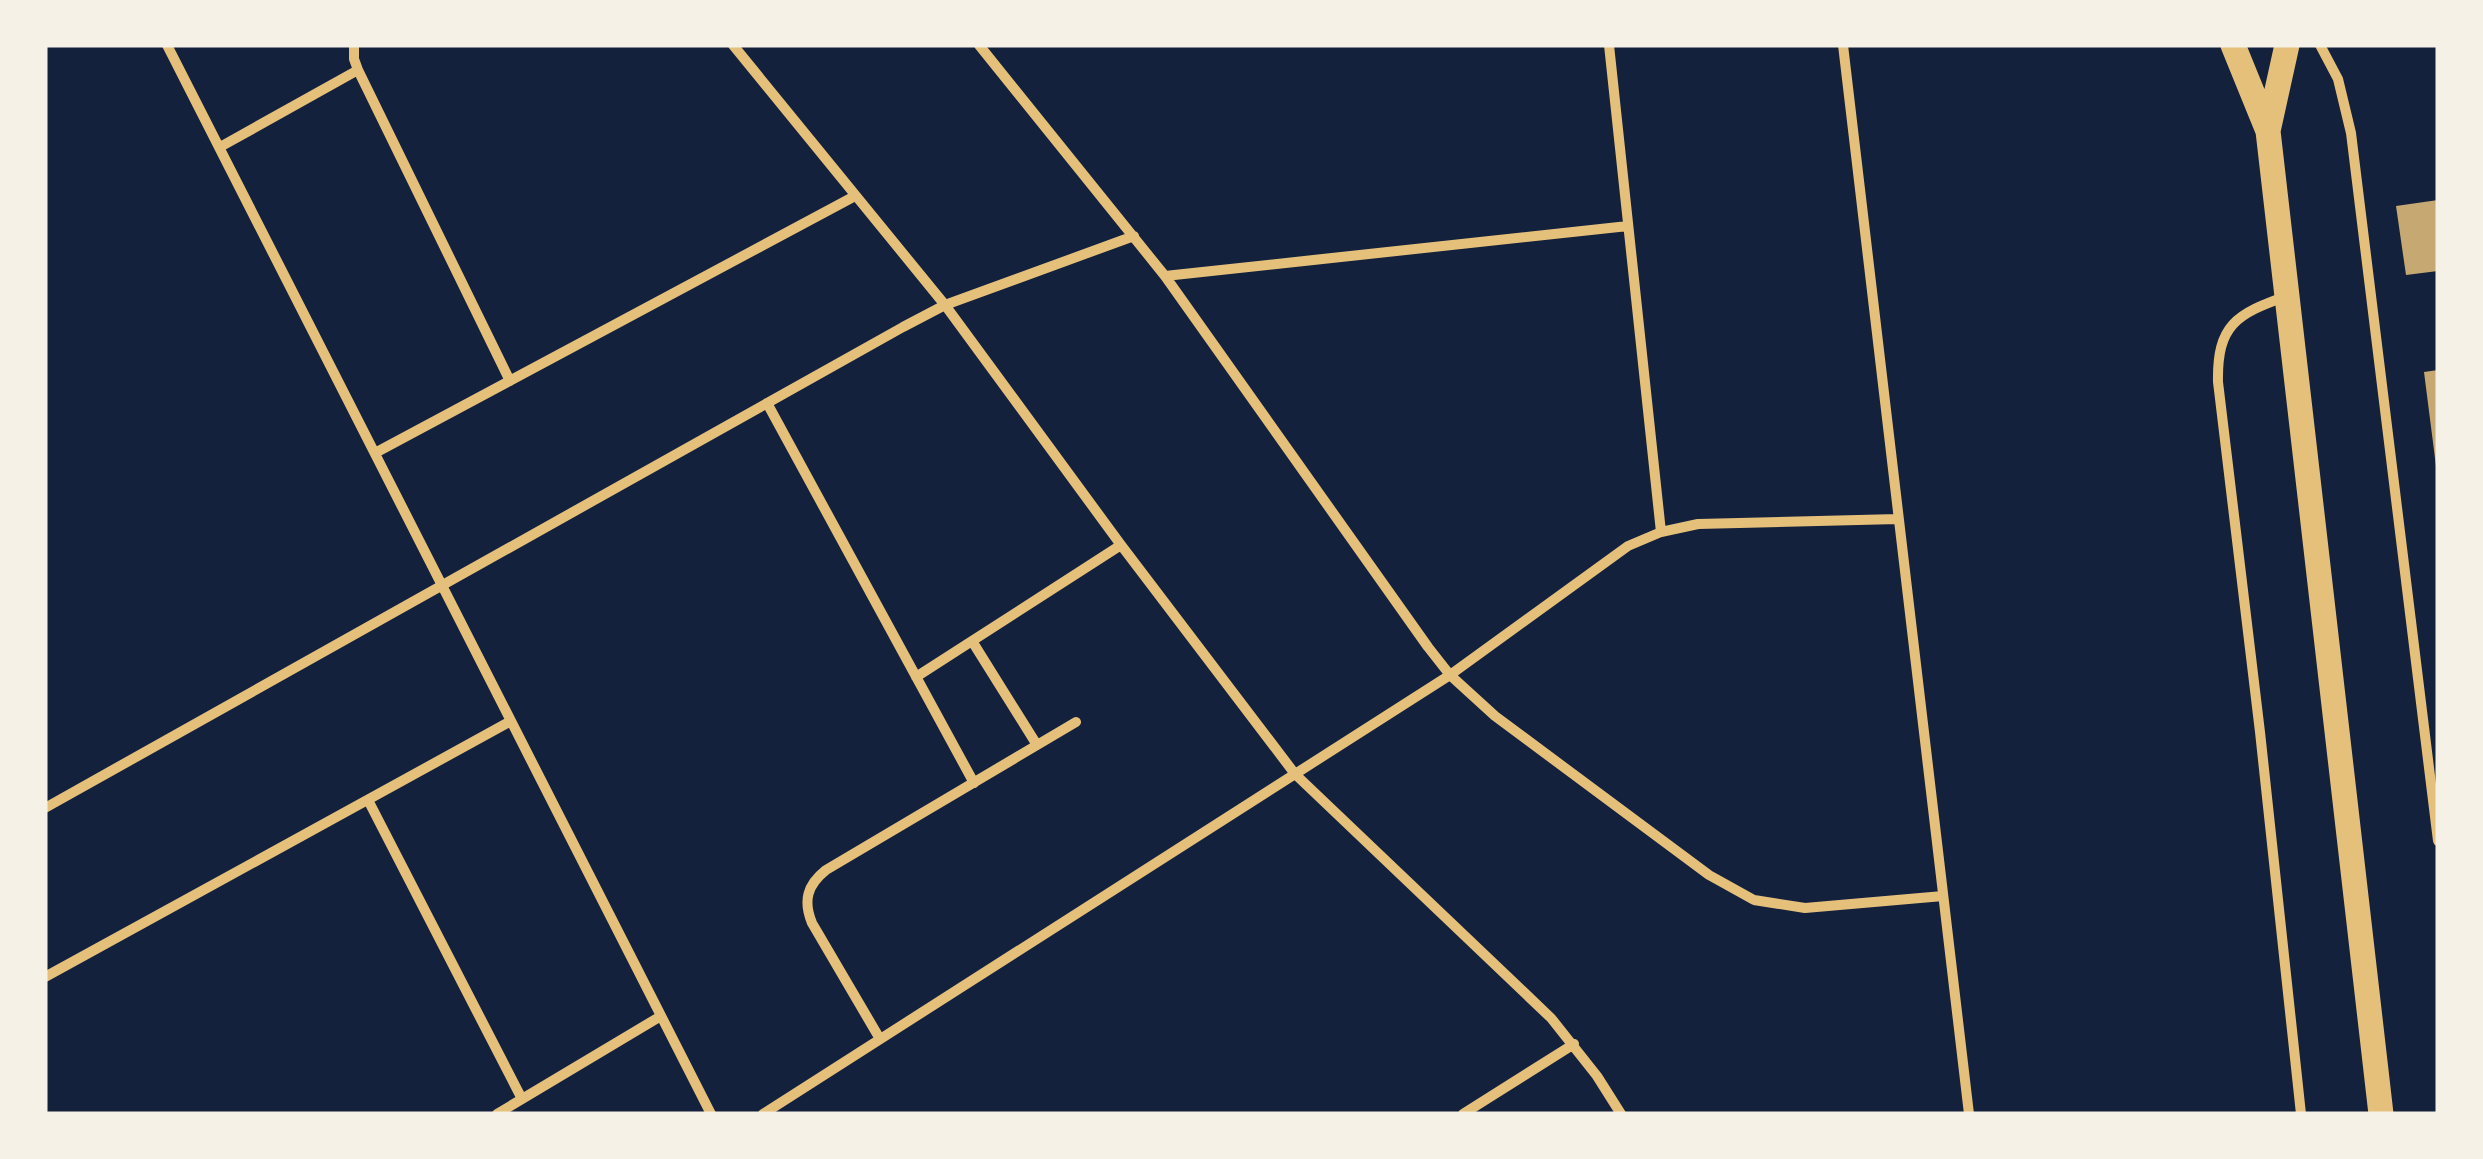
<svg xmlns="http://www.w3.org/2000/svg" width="2483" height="1159" viewBox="0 0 2483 1159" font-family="Spectral,serif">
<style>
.building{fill:#c6a872}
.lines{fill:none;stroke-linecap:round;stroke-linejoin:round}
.minor{stroke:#e5c07b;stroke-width:10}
.primary{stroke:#e5c07b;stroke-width:25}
</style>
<rect width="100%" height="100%" fill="#14213d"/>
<path class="building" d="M2438,200V271L2406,275L2396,206Z
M2438,370V465L2436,466L2424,372Z"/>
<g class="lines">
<path class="minor" d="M167,45L711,1114
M354,45V59L358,70L510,381
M733,45L945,305L1121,545L1295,774L1551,1018L1597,1076L1621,1114
M979,45L1165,276L1428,647L1450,675L1495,716L1709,875L1754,900L1805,908L1943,896
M1609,45L1661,532
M1843,45L1969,1114
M2320,45L2338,79L2351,133L2438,841
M220,147L358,70
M1165,276L1628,226
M2287,296C2236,314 2217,325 2218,382L2260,732L2301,1114
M767,403L974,783
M375,453L855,196
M972,641L1037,745
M916,677L1121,545
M368,800L522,1099
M45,808L903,327L945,305L1134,236
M45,977L511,721
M880,1039L812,923C803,901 807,885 826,870L1076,722
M497,1114L661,1016
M763,1114L1450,675L1628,546L1661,532L1698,524L1898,519
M1463,1114L1574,1044"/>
<path class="primary" d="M2233,45L2268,131L2381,1114
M2268,131L2287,45"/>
</g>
<rect width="2483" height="1159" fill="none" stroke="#f6f1e7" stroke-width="95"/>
</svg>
